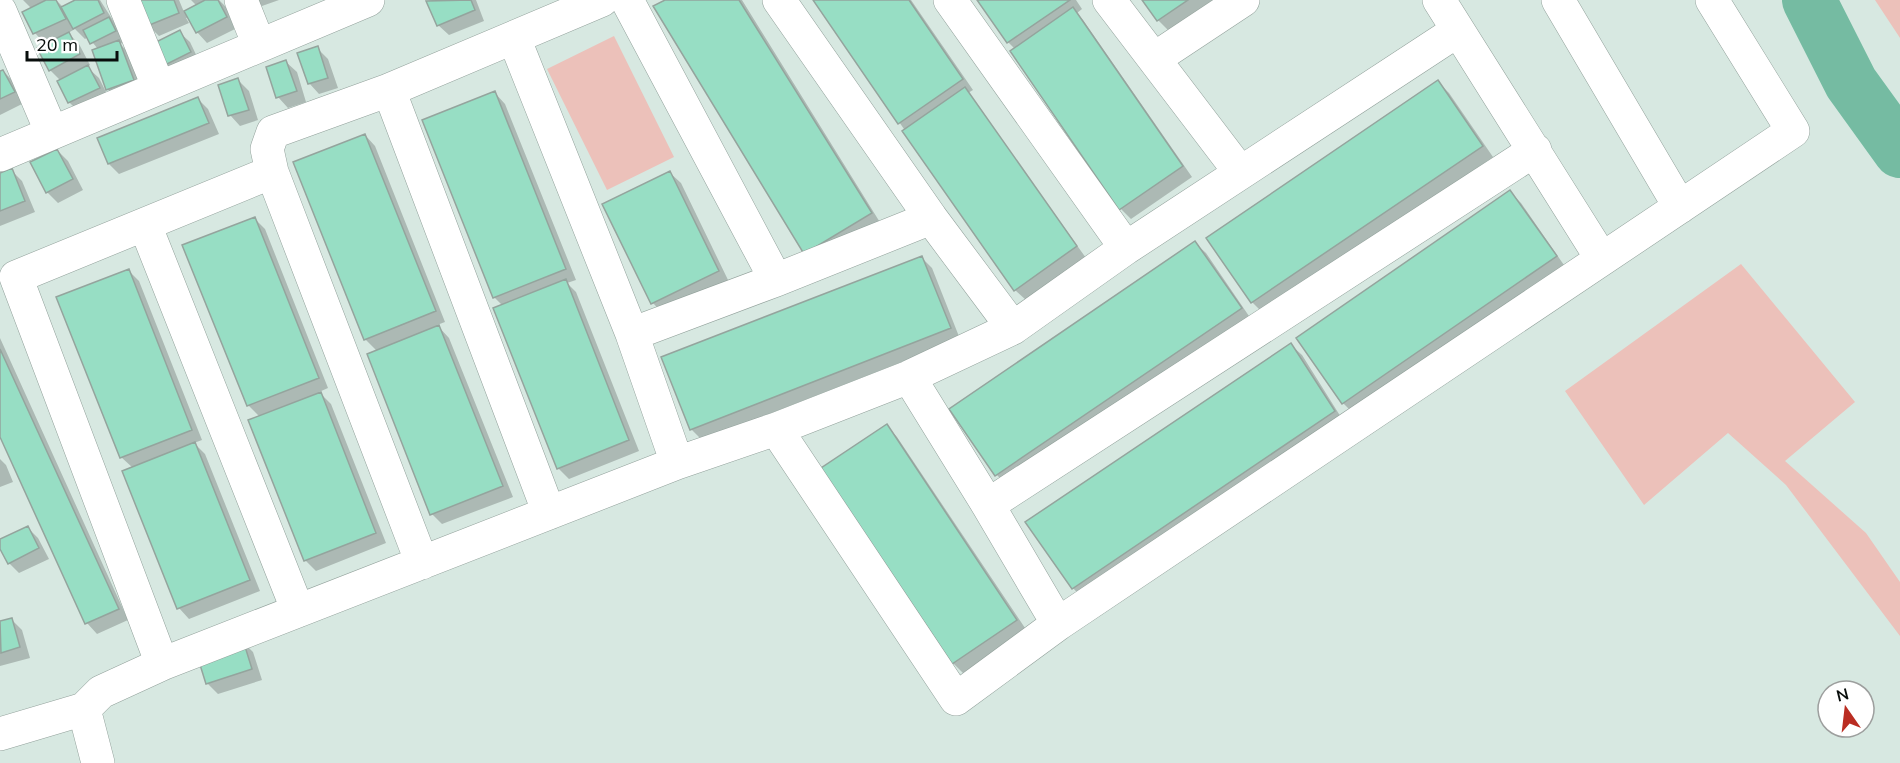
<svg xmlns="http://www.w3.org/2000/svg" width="1900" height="763" viewBox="0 0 1900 763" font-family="Mulish,sans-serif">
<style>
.green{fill:#ecc1ba}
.shadow{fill:#0003}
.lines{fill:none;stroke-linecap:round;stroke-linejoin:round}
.river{stroke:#75bba2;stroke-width:54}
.building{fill:#97dec4;stroke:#94a49d;stroke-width:1.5}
.minor-casing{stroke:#92a19b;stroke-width:34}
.minor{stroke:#fff;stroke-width:33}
</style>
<rect width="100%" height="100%" fill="#d7e8e1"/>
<path class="green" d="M1875,0H1900V38Z
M614,36L674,157L607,190L547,69Z
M1741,264L1855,402L1785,461L1866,533L1900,582V636L1786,485L1728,433L1644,505L1565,391Z"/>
<path class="shadow" d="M23,0H56L63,7L78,0H100L126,41L120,44L129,53L143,90L118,99L107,89L98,49L88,37L85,39L75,29L68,33L79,44L90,65L87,67L99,78L109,98L80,113L69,102L61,81L50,70L46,45L35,33L24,12L32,9Z
M138,0H179L184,12L197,6L191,0H219L226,7L237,28L207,43L197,32L189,17L186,18L189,23L159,36L148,25Z
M256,0H279L262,6Z
M432,0H476L484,21L449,35L438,25L428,1Z
M668,0H742L881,224L816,264Z
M815,0H911L973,90L968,93L1086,258L1026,300L1015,290Z
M979,0H1076L1082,9L1077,13L1083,20L1192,177L1131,219L1121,209L1015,49L1008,42Z
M1144,0H1213L1169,31L1158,20Z
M179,32L190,42L200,63L160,67Z
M317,48L328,59L338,88L319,94L309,83Z
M286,62L297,72L306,102L288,108L278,97Z
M3,71L14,82L24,103L0,115V73Z
M238,80L249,91L258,120L240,126L230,115Z
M1438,82L1449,93L1493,157L1263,313L1252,302L1208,238Z
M495,93L505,104L576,280L567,283L576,292L639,451L569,479L558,468L503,306L494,297Z
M198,99L208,109L219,134L119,174L109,164Z
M365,135L375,146L445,322L437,325L449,338L513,497L442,524L432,514L377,351L365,339Z
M57,150L68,161L83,190L58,203L47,192Z
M11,170L22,181L35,212L0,226V174Z
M670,173L681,183L729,282L663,314L653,303L604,205Z
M1510,192L1521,203L1566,268L1354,414L1343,403L1298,338Z
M254,218L265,229L328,388L319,392L331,404L386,543L316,571L305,560L260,417L248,405Z
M1195,243L1206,253L1251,319L1007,486L997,475L951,409Z
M922,258L932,268L960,339L702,440L691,429Z
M128,270L139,281L202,440L194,443L205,454L260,591L189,619L179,608L133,468L121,457Z
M0,338L128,620L97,634L87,623L0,434Z
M1291,345L1302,355L1344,422L1083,599L1073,588Z
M887,426L897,437L1027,631L963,673L953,663Z
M0,459L6,465L13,482L0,487Z
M27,527L38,538L49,559L19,573L9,563L0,546V541Z
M12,620L22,630L30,658L0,666V623Z
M242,641L253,652L262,680L218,694L207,683Z"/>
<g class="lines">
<path class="river" d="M1809,0L1851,83L1900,151"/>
</g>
<path class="building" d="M46,0H56L66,19L33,34L22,12Z
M75,0H98L104,13L73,29L61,7Z
M137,0H174L179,13L147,26Z
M205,0H218L227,17L196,33L184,11Z
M471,0L475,10L437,26L426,1Z
M665,0H739L872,213L804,254L653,6Z
M813,0H909L963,79L898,124Z
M977,0H1070L1007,43Z
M1142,0H1188L1157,21Z
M1073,7L1183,166L1119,210L1010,51Z
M109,17L116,31L90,44L83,30Z
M180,30L191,52L159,68L148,46Z
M69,32L80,54L49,71L37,48Z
M119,40L134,80L106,90L92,50Z
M318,46L328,78L308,84L297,53Z
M286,60L297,91L276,98L266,67Z
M88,65L100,88L68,103L57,81Z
M3,70L15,92L0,99V71Z
M238,78L249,110L228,116L218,85Z
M1438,80L1483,146L1251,303L1206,238Z
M965,87L1077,246L1014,291L902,131Z
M495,91L566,269L493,298L422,120Z
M198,97L209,123L108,164L97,138Z
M365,134L436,311L364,340L293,162Z
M57,149L73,179L46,193L30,162Z
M12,168L25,201L0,211V173Z
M670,171L719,271L651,304L602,204Z
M1510,190L1557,256L1342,404L1296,338Z
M255,217L319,378L247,406L182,245Z
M1195,241L1242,308L995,476L949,409Z
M922,256L951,328L690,430L661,357Z
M129,269L192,430L120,458L56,297Z
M566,279L629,440L557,469L493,308Z
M439,325L503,486L430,515L367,354Z
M1291,343L1335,411L1072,589L1025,522Z
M0,349L119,609L85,624L0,437Z
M321,392L376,533L304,561L248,420Z
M887,424L1017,620L952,664L821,468Z
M195,442L250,580L177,609L122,471Z
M28,526L39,548L8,564L0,549V539Z
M12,618L20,647L1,653L0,621Z
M243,640L252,669L206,684L197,655Z"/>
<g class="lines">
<defs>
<path id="minor" d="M123,0L159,88
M241,0L259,45
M627,0L776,280
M779,0L931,218L1013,328
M950,0L1126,248
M1109,0L1240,172
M1439,0L1602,259
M1558,0L1680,207
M0,11L52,133
M514,38L632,334L677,463
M1154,59L1243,0
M389,90L549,513
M0,155L368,0
M145,225L298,611
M632,334L776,280L931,218
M909,377L988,505L1058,624
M776,429L956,699L1058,624L1793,131L1712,0
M988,505L1535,150
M422,563L272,172L267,149L273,132L389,90L602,0
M162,664L16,277L272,172
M0,734L84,709
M98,763L84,709L101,692L162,664L677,463L776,429L909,377L1013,328L1126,248L1457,31"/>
</defs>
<use href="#minor" class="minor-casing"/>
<use href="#minor" class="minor"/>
</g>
<g transform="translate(1846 709) rotate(346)"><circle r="28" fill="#ffffff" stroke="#9d9f9e" stroke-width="1.5"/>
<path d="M0-4.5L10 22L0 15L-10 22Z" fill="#ba2d22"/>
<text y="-9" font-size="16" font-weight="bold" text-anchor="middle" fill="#090e0c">N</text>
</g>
<path d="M27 51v9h90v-9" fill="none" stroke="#090e0c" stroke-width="3"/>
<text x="36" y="51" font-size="18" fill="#090e0c" stroke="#ffffff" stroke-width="4.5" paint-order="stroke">20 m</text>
</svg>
